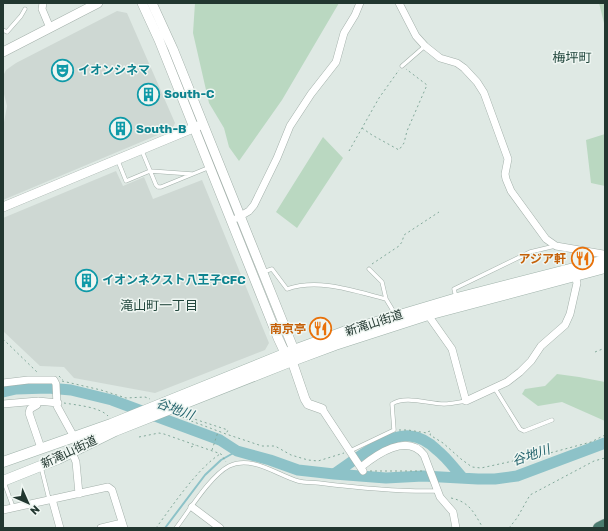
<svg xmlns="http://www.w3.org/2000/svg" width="608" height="531" viewBox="0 0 608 531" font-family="Rubik,'Noto Sans JP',sans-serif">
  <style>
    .built { fill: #ced8d3 }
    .green { fill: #bad8c1 }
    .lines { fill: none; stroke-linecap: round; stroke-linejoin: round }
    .stream { stroke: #8dc2c8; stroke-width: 2 }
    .river { stroke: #8dc2c8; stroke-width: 11 }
    .service-casing { stroke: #a3b0aa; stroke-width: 4.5 }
    .minor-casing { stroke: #a3b0aa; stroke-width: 8 }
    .tertiary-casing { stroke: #a3b0aa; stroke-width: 10 }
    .secondary-casing { stroke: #a0b3ab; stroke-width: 11 }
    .trunk-casing { stroke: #bdc3c1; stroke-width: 13 }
    .path { stroke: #83a99b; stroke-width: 1; stroke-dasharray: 2 3; stroke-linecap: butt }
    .service { stroke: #fff; stroke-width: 3.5 }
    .minor { stroke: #fff; stroke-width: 7 }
    .tertiary { stroke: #fff; stroke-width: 9 }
    .secondary { stroke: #fff; stroke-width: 10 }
    .trunk { stroke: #4c7d70; stroke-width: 12 }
    .labels { text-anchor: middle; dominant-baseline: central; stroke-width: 3; stroke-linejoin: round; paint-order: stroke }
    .culture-label { font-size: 12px; font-weight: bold; fill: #0d838f; stroke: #eff6f2; text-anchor: start }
    .food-label { font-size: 12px; font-weight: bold; fill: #c56008; stroke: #eff6f2; text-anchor: end }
    .street-label { font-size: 12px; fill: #223730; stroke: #eff6f2 }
    .neighbourhood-label { font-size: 13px; fill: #21463c; stroke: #eff6f2 }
    .water-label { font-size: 13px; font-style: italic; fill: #23636c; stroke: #eff6f2 }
  </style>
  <rect width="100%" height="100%" fill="#dfe9e4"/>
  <path class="built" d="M117,11L127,13L175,123L172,129L3,200V128L7,106L3,90V76L6,70L16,63Z
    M116,171L123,186L144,177L153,199L202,180L269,343L265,350L155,393L74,378L64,367L40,366L3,331V218Z"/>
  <path class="green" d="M195,3H339L282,100L239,161L229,147L224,128L209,103L193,33Z
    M599,3H605V27Z
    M605,134V186L591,183L586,140Z
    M323,137L343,158L297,228L276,212Z
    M557,374L579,377L605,382V421L562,402L538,406L522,394L525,389L545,386Z"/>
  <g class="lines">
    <path class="stream" d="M165,528L205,475L221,460L237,451"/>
    <path class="river" d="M3,392L16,389L48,388L71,390L112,400L220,440L237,451L270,460L298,470L334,474L386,478L423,476L478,479H495L517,476L605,443
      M334,474C352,462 388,433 410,436C420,437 430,443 437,450C447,458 454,468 462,477"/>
    <defs>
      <path id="service" d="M3,30L7,32L21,16L25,9
        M402,66L425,46
        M142,151L156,185L158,187H161L210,167
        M118,161L126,181L150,171L192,174
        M369,269L382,282L386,299
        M263,272L272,269L287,289C319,278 354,291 386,299L395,314
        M456,297L454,289L530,252L555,246
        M494,387L520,429L524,431L552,420
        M350,451L394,430L392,404C405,395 429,404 444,404C452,404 459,402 466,401
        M41,467L49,499
        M4,482L13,507
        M176,528C189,511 210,476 229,466C252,455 277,475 298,481C305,483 312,482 319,483C359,488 397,492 437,491"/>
      <path id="minor" d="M43,3L42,9L50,28
        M399,3L416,36L425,46L440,58L457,63L464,68L477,82L484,93L508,159L505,174L506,179L511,191L546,239L556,246L603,254L605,257
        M237,218L249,211L254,205L277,158L290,126L311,94L336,62L344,33L355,15L360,3
        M428,315L452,349L466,401L507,382L520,372L531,361L541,346L565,325L570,314L577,283L575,276
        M3,383L28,380H54L56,384L57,406L74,437
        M38,401L37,405L30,409L29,413L41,448
        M3,404L38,401L58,403
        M322,409L363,471
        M72,452L76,462L79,494
        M361,467C377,454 407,433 424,455L440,497L453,512L456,528
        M52,499L60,528
        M192,507L220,528
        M3,510L108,487L112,490L124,528
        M101,528L122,523"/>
      <path id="tertiary" d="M142,3L159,40L278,338L285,353L292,361L305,399L308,404L322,409
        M152,3L173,49L294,350L293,355
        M3,52L98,3
        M3,207L198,126"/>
      <path id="secondary" d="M3,462L111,424L294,350L346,331L457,298L605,260
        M3,481L58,459L115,431L292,361L335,345L428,315L605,268"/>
      <path id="trunk" d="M599,528L605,525"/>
    </defs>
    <use href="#service" class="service-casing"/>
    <use href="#minor" class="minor-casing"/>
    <use href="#tertiary" class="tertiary-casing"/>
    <use href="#secondary" class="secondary-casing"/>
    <use href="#trunk" class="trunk-casing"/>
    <path class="path" d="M362,128L372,135L399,150L404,143L407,131L427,85L406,69
      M349,151L379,98L399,70
      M372,264L399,246L402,242L404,235L439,212
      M3,339L38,373
      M595,352L605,348
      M59,376L63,380
      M62,381L101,390L126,398L145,397L150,399
      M64,403C76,405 100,407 108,416
      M182,413L185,416L228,430L226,434
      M178,414L186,419L226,434L262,446H275L291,455L308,460L318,461L344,453
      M399,430H408L427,433L429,431L431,432L430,435L443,443L461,459L472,467L481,468L550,453L591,442L605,435
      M139,437L159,433L164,434L221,454L226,462
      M191,447L196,445
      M212,450L218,432
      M370,471H423
      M451,498C470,502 474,513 483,528
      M156,528C173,505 197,469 220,454
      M509,528L517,518L530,495L594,461L605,458"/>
    <use href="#service" class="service"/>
    <use href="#minor" class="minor"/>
    <use href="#tertiary" class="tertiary"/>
    <use href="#secondary" class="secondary"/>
    <use href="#trunk" class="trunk"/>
  </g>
  <defs>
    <symbol id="theatre-ring" viewBox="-11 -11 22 22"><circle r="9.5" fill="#eff6f2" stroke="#0f9aa8" stroke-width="1.5"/><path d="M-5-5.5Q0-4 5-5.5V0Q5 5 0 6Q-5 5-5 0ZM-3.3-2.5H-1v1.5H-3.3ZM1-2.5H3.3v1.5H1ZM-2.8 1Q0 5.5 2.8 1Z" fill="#0f9aa8"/></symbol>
    <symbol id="building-ring" viewBox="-11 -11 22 22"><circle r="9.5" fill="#eff6f2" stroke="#0f9aa8" stroke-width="1.5"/><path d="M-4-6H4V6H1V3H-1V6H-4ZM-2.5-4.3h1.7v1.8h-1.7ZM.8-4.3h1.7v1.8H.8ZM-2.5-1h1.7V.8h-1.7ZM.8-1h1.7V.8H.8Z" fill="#0f9aa8"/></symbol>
    <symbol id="restaurant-ring" viewBox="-11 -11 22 22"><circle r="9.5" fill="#eff6f2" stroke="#e8710a" stroke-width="1.5"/><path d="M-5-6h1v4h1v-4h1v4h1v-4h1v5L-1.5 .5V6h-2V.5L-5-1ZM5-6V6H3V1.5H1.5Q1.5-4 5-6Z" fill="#e8710a"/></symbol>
  </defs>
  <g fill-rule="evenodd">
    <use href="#theatre-ring" x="50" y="58" width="25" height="25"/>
    <use href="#building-ring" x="136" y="82" width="25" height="25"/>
    <use href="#building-ring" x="108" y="116" width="25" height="25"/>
    <use href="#restaurant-ring" x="570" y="246" width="25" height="25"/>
    <use href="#building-ring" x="74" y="268" width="25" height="25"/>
    <use href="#restaurant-ring" x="308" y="316" width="25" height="25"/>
  </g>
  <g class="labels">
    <g class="culture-label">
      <text x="78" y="70">イオンシネマ</text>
      <text x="164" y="94">South-C</text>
      <text x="136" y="129">South-B</text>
      <text x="102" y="280">イオンネクスト八王子CFC</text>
    </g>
    <g class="food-label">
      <text x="566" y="259">アジア軒</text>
      <text x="306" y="329">南京亭</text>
    </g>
    <g class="street-label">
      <text transform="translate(374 323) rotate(-18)">新滝山街道</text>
      <text transform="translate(69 452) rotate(-25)">新滝山街道</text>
    </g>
    <g class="neighbourhood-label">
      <text x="572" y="57">梅坪町</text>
      <text x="159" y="305">滝山町一丁目</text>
    </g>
    <g class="water-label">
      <text transform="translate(175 409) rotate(20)">谷地川</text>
      <text transform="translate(531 455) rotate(-19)">谷地川</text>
    </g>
  </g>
  <rect width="608" height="531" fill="none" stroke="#223730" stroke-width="8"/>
  <g transform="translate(28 503) rotate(135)" stroke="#eff6f2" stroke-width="3" paint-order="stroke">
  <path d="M0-3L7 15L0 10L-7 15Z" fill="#223730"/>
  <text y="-6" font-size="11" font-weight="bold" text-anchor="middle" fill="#223730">N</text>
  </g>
</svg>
